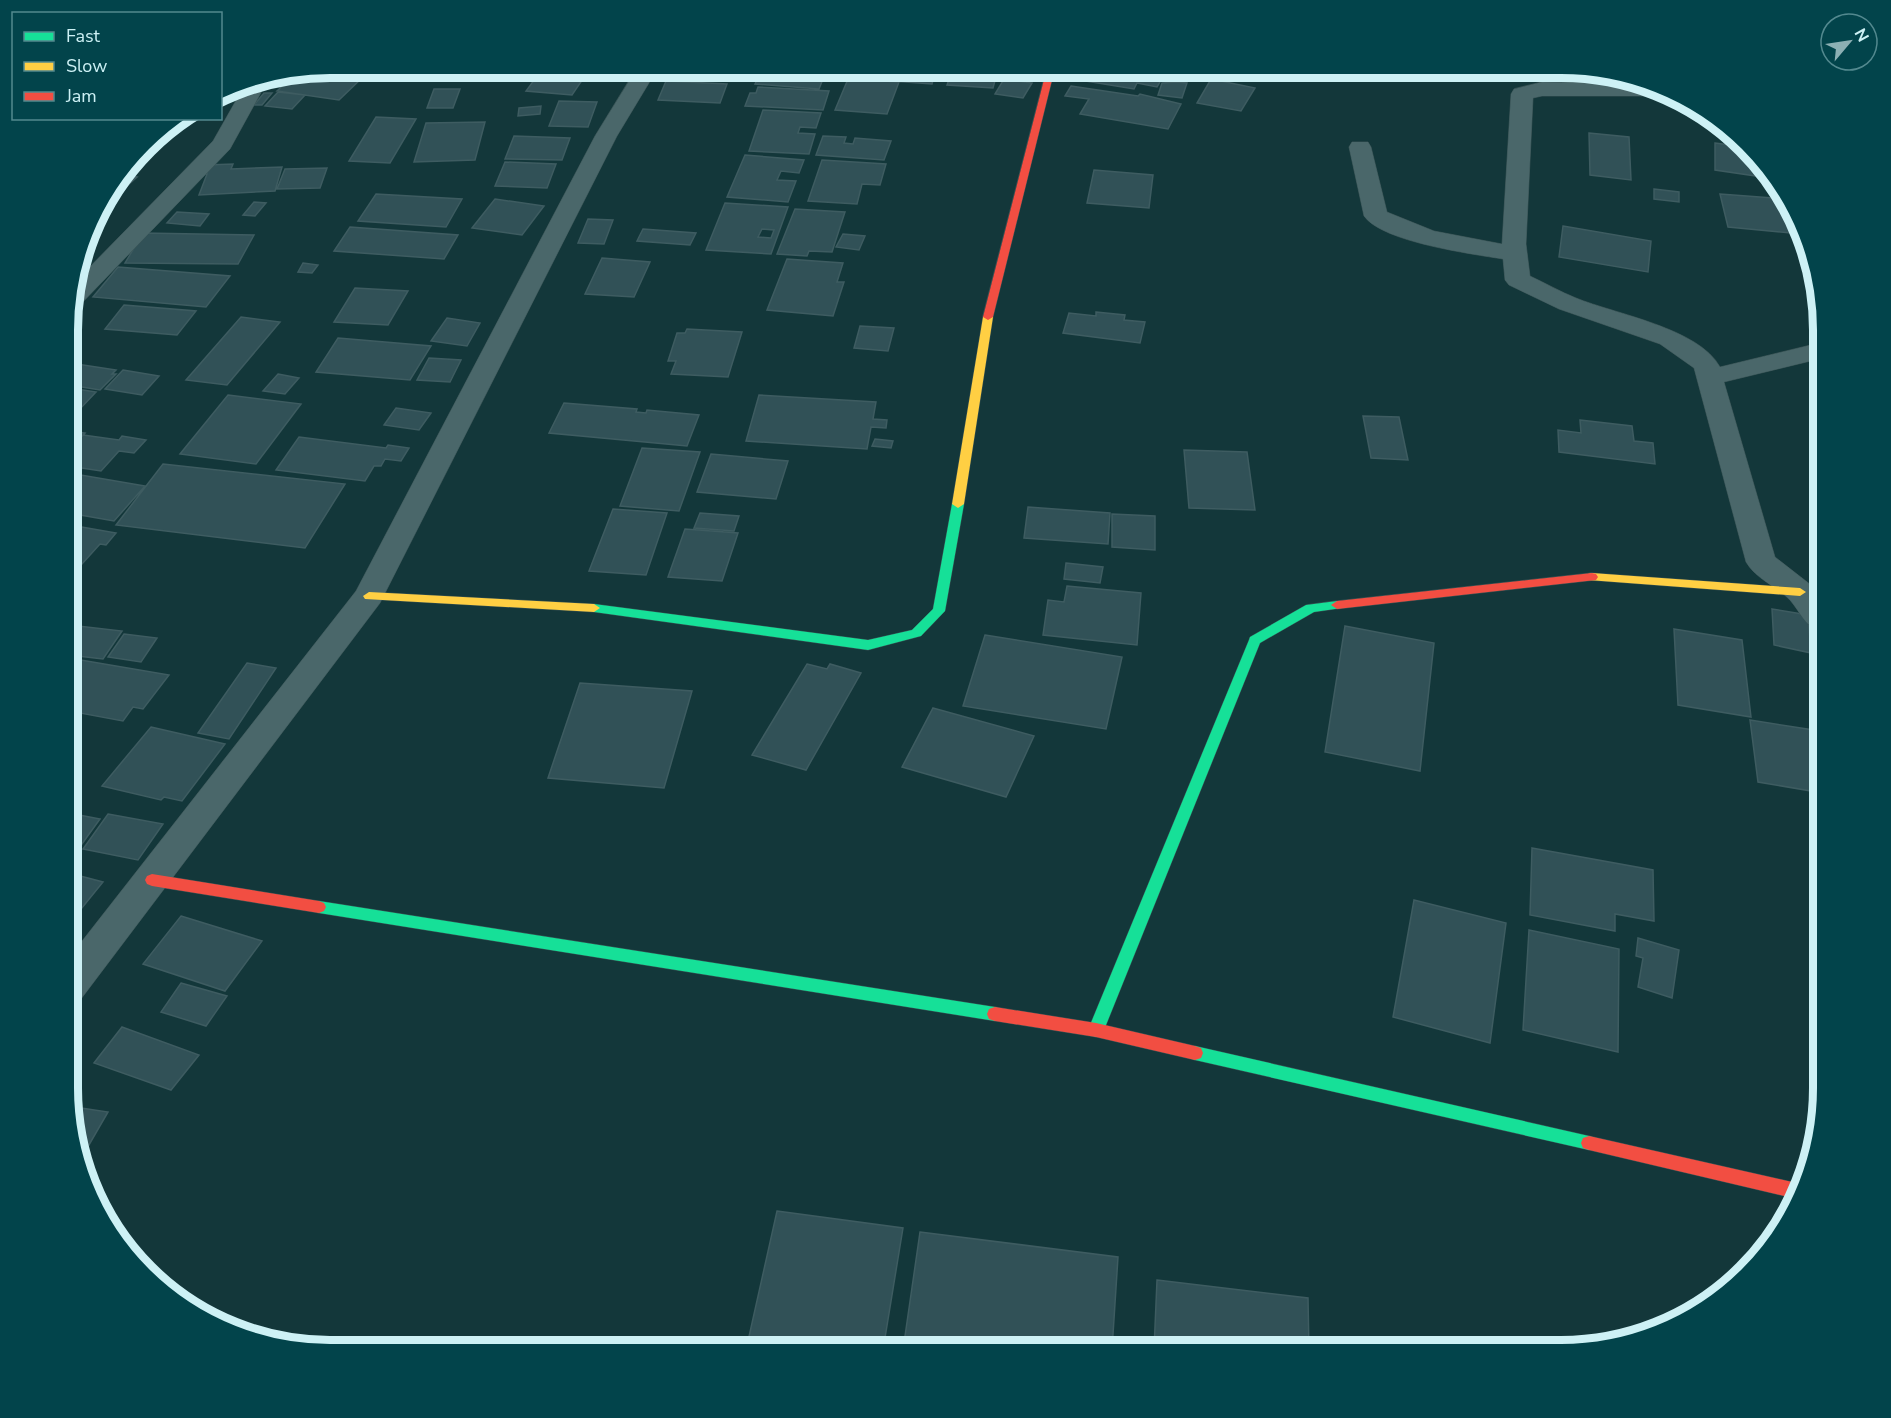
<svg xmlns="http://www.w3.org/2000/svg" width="1891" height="1418" viewBox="0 0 1891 1418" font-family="'Nunito Sans',sans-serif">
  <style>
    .building { fill: #315157; stroke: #3e5c61; stroke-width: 1.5; fill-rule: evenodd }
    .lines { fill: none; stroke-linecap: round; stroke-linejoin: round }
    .street-casing { stroke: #375153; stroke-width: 1 }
    .fast-casing { stroke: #375153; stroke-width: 1 }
    .slow-casing { stroke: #375153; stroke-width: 1 }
    .jam-casing { stroke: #375153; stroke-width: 1 }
    .street { fill: #4a676a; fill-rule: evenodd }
    .fast { fill: #16e098; fill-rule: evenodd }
    .slow { fill: #ffcf43; fill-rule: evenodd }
    .jam { fill: #f24e42; fill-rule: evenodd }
    .rim { fill: none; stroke: #cdf1f5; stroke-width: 8 }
  </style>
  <rect width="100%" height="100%" fill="#13373a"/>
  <path class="building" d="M327,68H429L420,77L412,79Z
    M566,68H593L588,74L563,72Z
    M762,68H808L827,69L819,89L755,84Z
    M847,68H851L862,69L859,76L844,75Z
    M1087,68H1141L1166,72L1157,87L1137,83L1134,89L1079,80Z
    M869,69L935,73L932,84L865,79Z
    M318,70L364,76L339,100L277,91L297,73Z
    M540,72L585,76L572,95L526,91Z
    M426,73L440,74L435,80L421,79Z
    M951,74L996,77L993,88L947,85Z
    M848,79L899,82L887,114L835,110Z
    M1004,79L1032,83L1023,98L995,94Z
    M1211,79L1255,88L1241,111L1197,103Z
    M666,81L727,84L720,103L658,100Z
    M1176,82L1187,83L1182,98L1158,95L1162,83Z
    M1071,86L1138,96L1140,94L1181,104L1168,129L1080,114L1089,99L1065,96Z
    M758,87L829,91L823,110L745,106L750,93H756Z
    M434,89H460L453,108H427Z
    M278,92L305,95L292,109L265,106Z
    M264,93H272L262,105H254Z
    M559,101L597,102L588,127L549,126Z
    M541,106L540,114L518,116L519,108Z
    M763,110L821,113L816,128L800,127L798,133L815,134L809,154L749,151Z
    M376,117L416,119L390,163L349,161Z
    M485,122L475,160L414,162L426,123Z
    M1589,133L1629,137L1631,180L1590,175Z
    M514,136L570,138L562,160L505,159Z
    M823,136L846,137L844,143L853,144L855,138L891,141L884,160L816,155Z
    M1715,143L1745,147L1769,178L1715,170Z
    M745,155L804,160L799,173L781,171L777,180L796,181L788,202L727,197Z
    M822,160L886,164L880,185L862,184L857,204L808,201Z
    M505,162L556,164L547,188L495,186Z
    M233,164L231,169L282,167L275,191L199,195L207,174H203L206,165Z
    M327,168L320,188L277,189L285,169Z
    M1094,170L1153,175L1149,208L1087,203Z
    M123,175L137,177L126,187L114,185Z
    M1654,189L1679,192V202L1654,199Z
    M376,194L462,199L446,227L358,221Z
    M1720,194L1785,199L1797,214L1801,234L1728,227Z
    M495,199L544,206L522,235L472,228Z
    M254,202L266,203L255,216L243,215Z
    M725,203L788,207L771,254L706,250ZM762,229L774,230L771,238L758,237Z
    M795,209L845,212L832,252L809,251L807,256L777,254Z
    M177,212L209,214L200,226L167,223Z
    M588,219L613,220L604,244L578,243Z
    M1563,226L1651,241L1648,272L1559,257Z
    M350,227L458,235L444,259L334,251Z
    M643,229L696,233L690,245L637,241Z
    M143,233L254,235L238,264L125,263Z
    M843,234L865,236L859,250L836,247Z
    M602,258L650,262L634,297L585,294Z
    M787,259L843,263L837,282H844L833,316L767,310Z
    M303,263L318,265L312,273L298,272Z
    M118,267L230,276L206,307L93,297Z
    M355,288L408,291L388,325L334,322Z
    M124,305L196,311L177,335L105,329Z
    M1096,312L1125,315L1124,320L1145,322L1140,343L1063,333L1069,313L1096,316Z
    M241,317L280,322L227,385L186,380Z
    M447,318L480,323L467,346L431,341Z
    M860,326L894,328L888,351L854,348Z
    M687,329L742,332L728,377L671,374L676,361H668L677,333H685Z
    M338,338L431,346L410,380L316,372Z
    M429,358L461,360L450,382L417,380Z
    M70,363L116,370L112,374H116L100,390L70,385Z
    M123,370L159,376L142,395L105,389Z
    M278,374L299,378L285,394L263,391Z
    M70,388L96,392L78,411L70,410Z
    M228,395L301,404L256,464L180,454Z
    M759,395L876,402L873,419L887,420L886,428L871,427L867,449L746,441Z
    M564,403L637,409L636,412L646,413L647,410L699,415L687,446L549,433Z
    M396,408L431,413L419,430L384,425Z
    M1363,416L1399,417L1408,460L1371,458Z
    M1580,420L1632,426L1634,441L1653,443L1655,464L1559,452L1558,430L1581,433Z
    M70,431L85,433L69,450Z
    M83,435L119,440L122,436L146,440L134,453L119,451L101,471L69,466V450Z
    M299,437L386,448L388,445L409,448L401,461L385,459L381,466H374L365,481L276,470Z
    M875,439L893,441L891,448L872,446Z
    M642,448L700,452L679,511L620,506Z
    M1184,450L1247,452L1255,510L1189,508Z
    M711,454L788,461L776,499L697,492Z
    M163,464L345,484L305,548L116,525Z
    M69,473L145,486L114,521L69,513Z
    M1028,507L1110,513L1108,544L1024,538Z
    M613,509L667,513L646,575L589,571Z
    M700,513L739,516L734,531L694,528Z
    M1112,514L1155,516V550L1112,547Z
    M76,526L116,533L106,545L100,544L73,574L69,573V534Z
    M685,529L738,533L722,581L668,577Z
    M1066,563L1103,567L1100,583L1064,579Z
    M1067,586L1141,593L1137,645L1043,635L1048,600L1064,602Z
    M1772,609L1808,615L1811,653L1774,645Z
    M78,626L122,631L103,659L69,655V639Z
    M1345,626L1434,643L1420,771L1325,752Z
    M1674,629L1742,640L1751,717L1678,705Z
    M124,634L157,638L141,662L108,657Z
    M985,635L1122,657L1106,729L963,706Z
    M69,658L169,675L143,709L133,707L123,721L69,711Z
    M247,663L276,668L229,739L198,733Z
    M807,664L827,669L830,664L861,673L806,770L752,755Z
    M580,683L692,691L664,788L548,778Z
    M933,708L1034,736L1006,797L902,767Z
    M1750,720L1820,731L1823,793L1758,782Z
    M151,727L225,744L182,801L164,797L161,800L102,786Z
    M69,813L100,819L69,862Z
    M108,814L163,824L138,860L83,849Z
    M1532,848L1653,870L1654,921L1615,914V931L1530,915Z
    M69,873L103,882L68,925Z
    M1414,900L1506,923L1490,1043L1393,1017Z
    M181,916L262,941L225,991L143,964Z
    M1529,930L1619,949L1618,1052L1523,1030Z
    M1638,938L1679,950L1672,998L1638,987L1643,958L1636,956Z
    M181,983L227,996L206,1026L161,1012Z
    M122,1027L199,1055L171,1090L94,1063Z
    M68,1106L108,1112L82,1157Z
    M777,1211L903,1228L883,1350H746Z
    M920,1232L1118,1257L1112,1350H903Z
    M1157,1280L1308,1298L1309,1350H1154Z"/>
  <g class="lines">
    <defs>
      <path id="street" d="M637,68H658L617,136L380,603L81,999L68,1004V959L356,591L595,136Z
        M269,78L230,149L79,306L70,309V296L75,282L213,141L247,81Z
        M1542,82L1647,84L1661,87L1674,96H1542L1533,98L1526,244L1530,276C1545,283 1561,292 1576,298C1615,314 1699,328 1720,367L1823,342V358L1724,382L1775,557L1811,585L1823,601V633C1806,628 1801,613 1790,600C1776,586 1756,579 1746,562L1694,368L1660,344L1559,309L1509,285L1505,280L1503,259C1472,254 1382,242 1364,216L1349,147L1352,142H1368L1371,147L1387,212L1434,231L1502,244L1511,94L1514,89Z"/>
      <path id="fast" d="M958,500L964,504L945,611L921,636L868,650L594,612L588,608L594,604L868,640L912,630L933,609L952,504Z
        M1337,601L1343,605L1342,608L1314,612L1260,643L1104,1030L1102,1035L1096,1037L1090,1035L1088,1030L1249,640L1250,637L1306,605Z
        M319,901L995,1007L1001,1009L1003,1014L1001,1019L995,1021L319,913L314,911L312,907L314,903Z
        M1195,1046L1589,1136L1595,1138L1597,1143L1595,1148L1589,1150L1195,1060L1189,1058L1187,1053L1189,1048Z"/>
      <path id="slow" d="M988,314L993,317L964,504L958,508L952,504L983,317Z
        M1592,573L1800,588L1806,592L1800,596L1588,580L1586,577L1588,574Z
        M369,592L594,604L600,608L594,612L365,599L363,596Z"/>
      <path id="jam" d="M1047,68H1055L993,317L988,320L983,317Z
        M1592,573L1596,574L1598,577L1596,580L1337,609L1331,605L1337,601Z
        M152,874L319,901L324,903L326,907L324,911L319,913L152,886L147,884L145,880L147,876Z
        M995,1007L1096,1023L1195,1046L1201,1048L1203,1053L1201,1058L1195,1060L1096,1037L995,1021L989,1019L987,1014L989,1009Z
        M1589,1136L1801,1184L1804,1185L1797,1199L1589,1150L1583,1148L1581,1143L1583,1138Z"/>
    </defs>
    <use href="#street" class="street-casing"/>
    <use href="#fast" class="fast-casing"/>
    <use href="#slow" class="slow-casing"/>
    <use href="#jam" class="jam-casing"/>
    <use href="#street" class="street"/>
    <use href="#fast" class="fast"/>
    <use href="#slow" class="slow"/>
    <use href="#jam" class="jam"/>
  </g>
  <path d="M0 0H1891V1418H0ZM330 78H1561A252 252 0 0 1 1813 330V1088A252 252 0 0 1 1561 1340H330A252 252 0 0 1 78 1088V330A252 252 0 0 1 330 78Z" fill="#02444b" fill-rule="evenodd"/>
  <path class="rim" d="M330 78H1561A252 252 0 0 1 1813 330V1088A252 252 0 0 1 1561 1340H330A252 252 0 0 1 78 1088V330A252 252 0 0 1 330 78Z"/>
  <rect x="12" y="12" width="210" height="108" fill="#02444b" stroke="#53898f" stroke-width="1.5"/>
  <rect x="24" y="32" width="30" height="9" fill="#16e098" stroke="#53898f" stroke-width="1.5"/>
  <text x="66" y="42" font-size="18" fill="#cdf1f5">Fast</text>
  <rect x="24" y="62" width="30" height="9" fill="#ffcf43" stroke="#53898f" stroke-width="1.5"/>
  <text x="66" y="72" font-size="18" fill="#cdf1f5">Slow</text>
  <rect x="24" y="92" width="30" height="9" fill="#f24e42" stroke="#53898f" stroke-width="1.5"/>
  <text x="66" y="102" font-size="18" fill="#cdf1f5">Jam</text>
  <g transform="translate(1849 42) rotate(61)"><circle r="28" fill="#02444b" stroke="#53898f" stroke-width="1.5"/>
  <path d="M0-4.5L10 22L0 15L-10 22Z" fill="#8cb0b4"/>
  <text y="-9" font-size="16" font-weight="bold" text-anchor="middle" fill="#cdf1f5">N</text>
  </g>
</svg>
